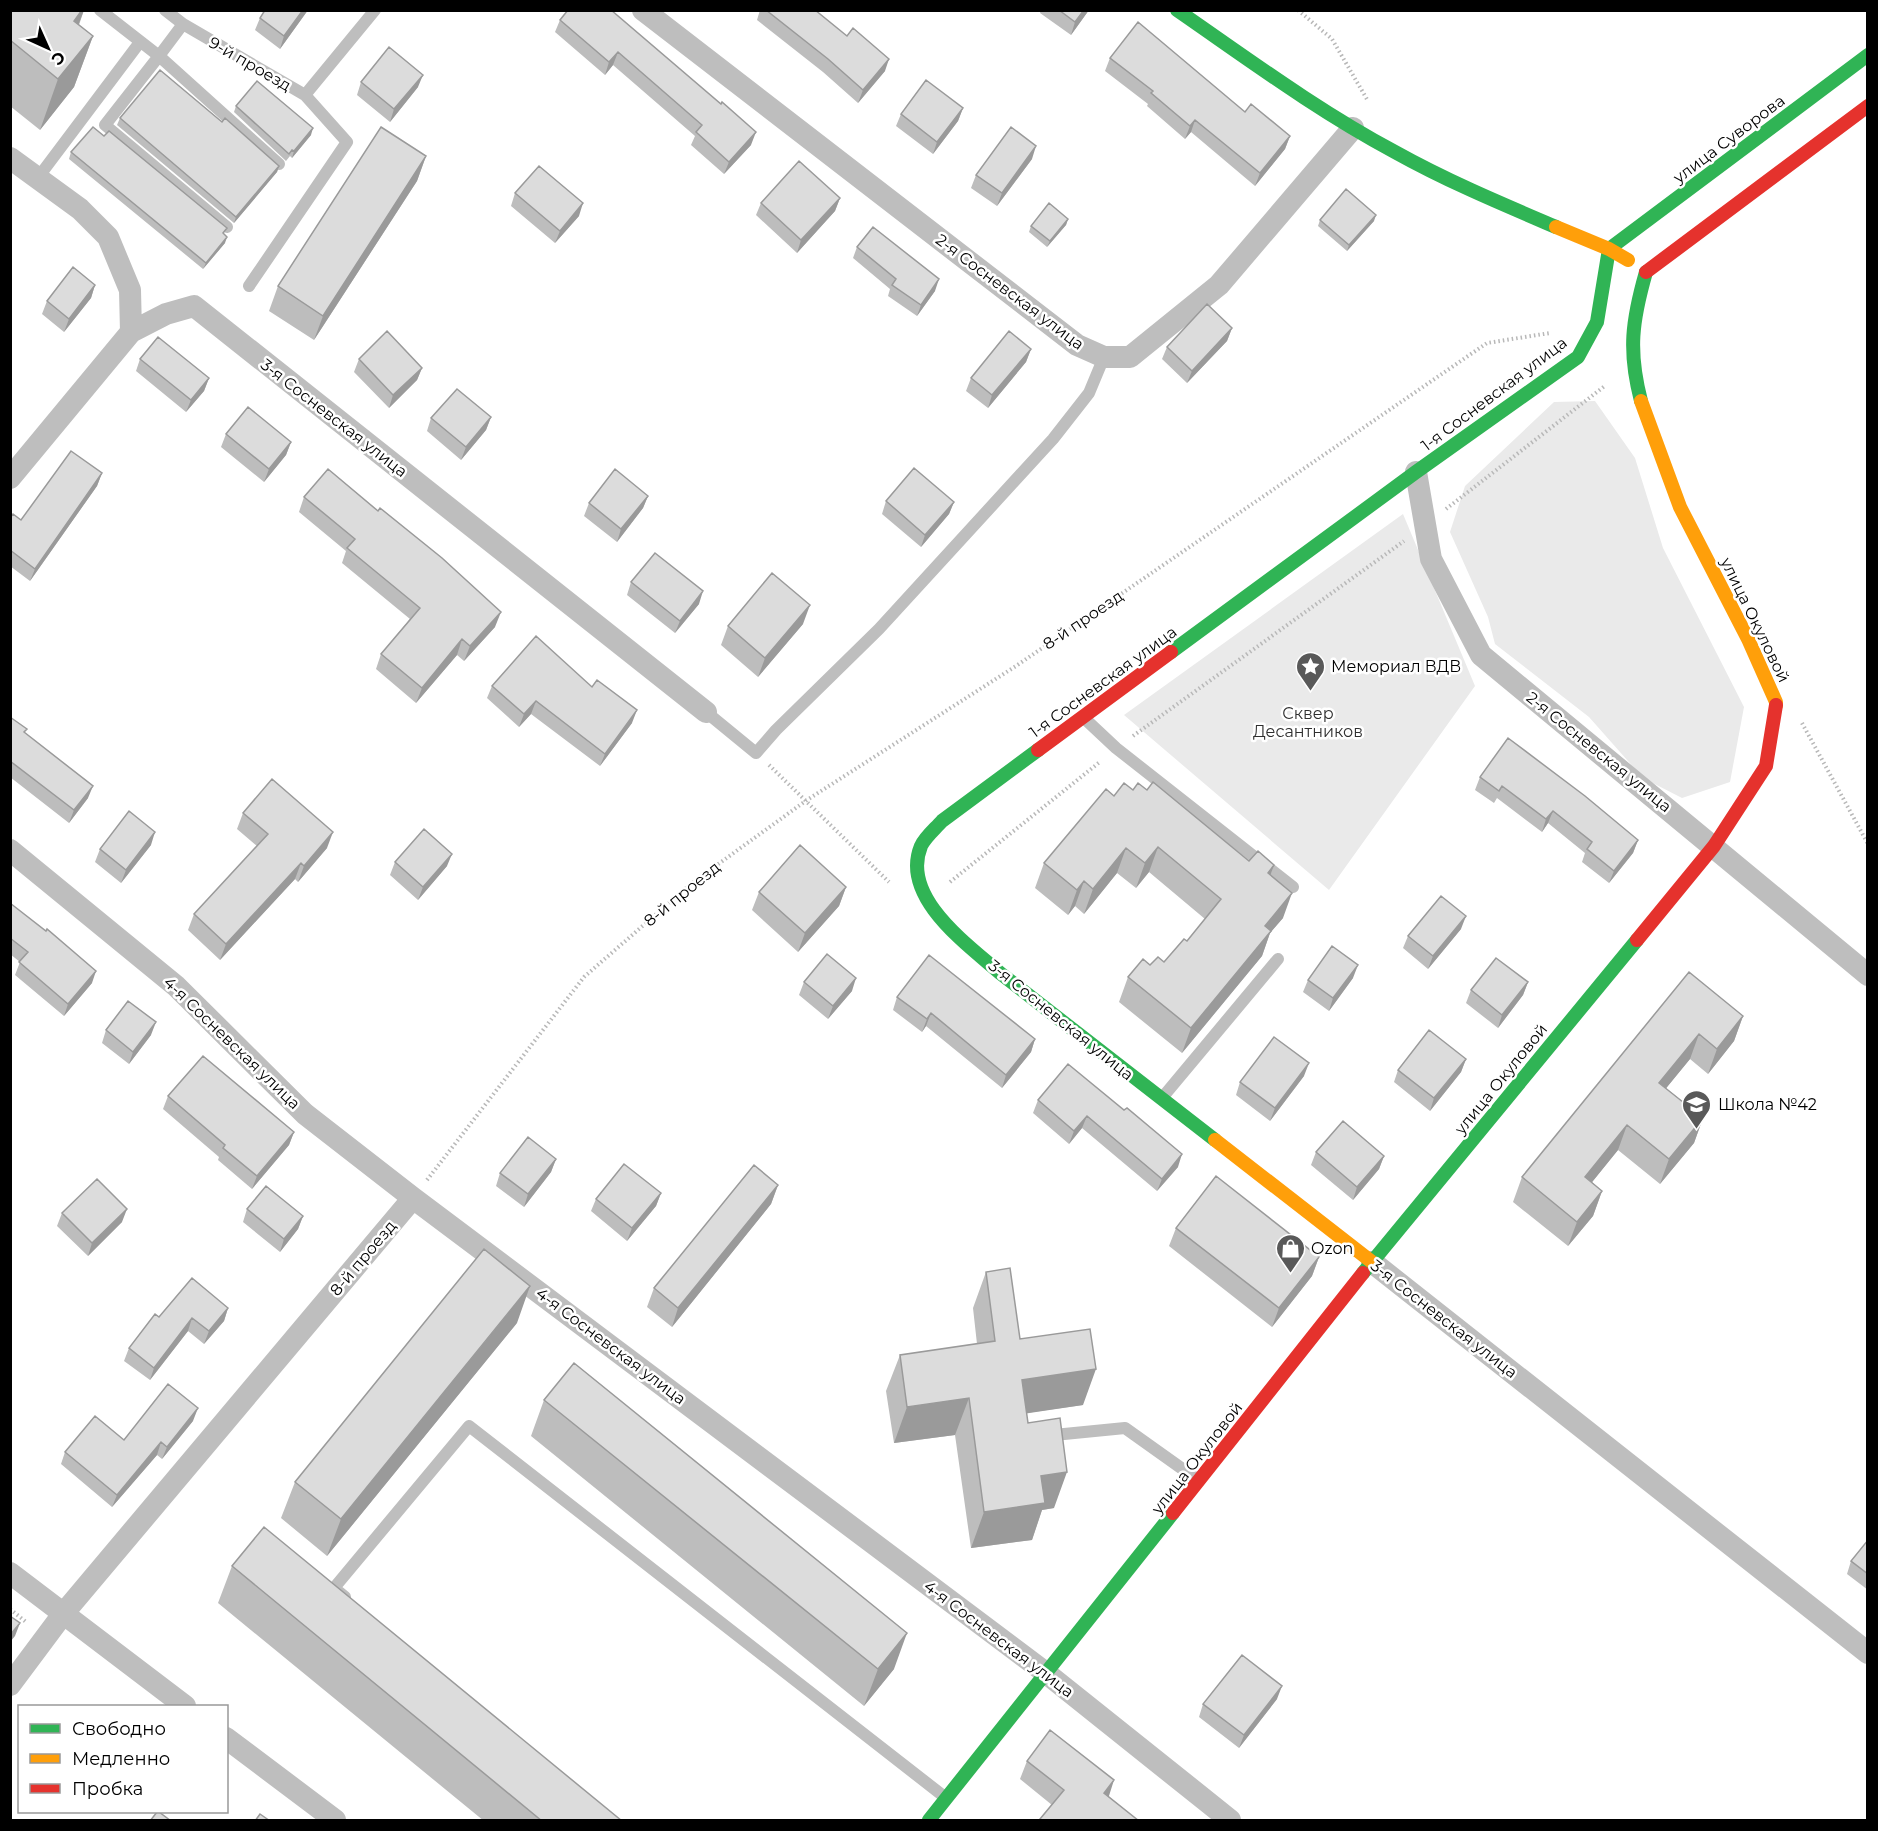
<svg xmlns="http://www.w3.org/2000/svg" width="1878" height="1831" viewBox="0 0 1878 1831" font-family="Montserrat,sans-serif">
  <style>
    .green { fill: #eaeaea }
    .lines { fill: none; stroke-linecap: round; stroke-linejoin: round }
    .path { stroke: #b8b8b8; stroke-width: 4; stroke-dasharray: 1.5 3; stroke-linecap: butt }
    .lane { stroke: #bebebe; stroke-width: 12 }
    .street { stroke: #bebebe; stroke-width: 22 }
    .fast { stroke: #30b455; stroke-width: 14 }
    .slow { stroke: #ff9f0a; stroke-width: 14 }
    .jam { stroke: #e5322d; stroke-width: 14 }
    .wall { fill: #bdbdbd }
    .shaded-wall { fill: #9a9a9a }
    .building { fill: #dcdcdc; stroke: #9a9a9a; stroke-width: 1.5 }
    .labels { text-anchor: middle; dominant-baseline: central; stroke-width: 5; stroke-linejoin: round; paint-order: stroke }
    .street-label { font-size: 16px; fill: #000; stroke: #fff }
    .poi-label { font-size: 16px; fill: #000; stroke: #fff; text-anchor: start }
    .park-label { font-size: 16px; fill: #2f2f2f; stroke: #fff }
  </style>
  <rect width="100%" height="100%" fill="#fff"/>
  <path class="green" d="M1595,401L1635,458L1663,548L1744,707L1730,782L1682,798L1643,778L1589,717L1495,644L1488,617L1450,532L1465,486L1554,402Z
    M1403,514L1475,686L1329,890L1124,715Z"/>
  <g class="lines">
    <path class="path" d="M1298,10L1332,39L1368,101
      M1446,509L1606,385
      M1802,723L1868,844
      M1133,736L1404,541
      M769,765L889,882
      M950,882L1101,761
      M427,1180L584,977L692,883L807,800L1016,666L1487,343L1550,333
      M10,1609L26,1622"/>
    <path class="lane" d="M100,10L159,56L105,125L227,227
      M165,10L183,24L305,95L347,142L249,286
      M183,24L159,56L279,164
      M305,95L375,10
      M37,179L140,42
      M706,712L756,753L776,730L879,629L1053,439L1089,393L1104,357
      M1084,718L1116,748L1293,887
      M1162,1098L1278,959
      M1054,1435L1125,1428L1198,1480
      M345,1597L334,1588L469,1426L946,1798"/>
    <path class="street" d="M643,10L1077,345L1104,357H1130L1219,285L1353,128
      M10,158L80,209L108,237L130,290L131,332L166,314L194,306L706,712
      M1416,472L1431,559L1481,655L1868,975
      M10,478L131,332
      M10,850L176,986L305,1114L413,1198L1046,1673L1230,1820
      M1372,1262L1868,1653
      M10,1573L185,1706
      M10,1685L63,1614L413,1198
      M226,1738L335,1820"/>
    <path class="fast" d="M1177,10C1248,59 1318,111 1395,152C1447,181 1502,204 1556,227
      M1609,249L1868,55
      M1641,401C1628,351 1632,321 1646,272
      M1171,652L1416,472L1578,357L1597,322L1609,249
      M1038,750L942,821C935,829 925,837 921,846C900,897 967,944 1000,973L1215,1140
      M1363,1273L1637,940
      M929,1820L1173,1513"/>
    <path class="slow" d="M1556,227L1609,249L1628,260
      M1641,401L1680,507L1748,639L1776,702V705
      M1215,1140L1372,1262"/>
    <path class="jam" d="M1646,272L1868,106
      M1038,750L1171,652
      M1637,940L1714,846L1766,766L1776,705
      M1173,1513L1363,1273"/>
  </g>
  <path class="wall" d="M10,10H84L79,25L93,36L74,87L40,130L10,106Z
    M265,10H308L280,49L255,30L260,18Z
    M568,10L751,145L724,174L691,145L695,136L613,65L605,75L555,32L560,20Z
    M760,10H815L885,71L858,103L823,72L757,20Z
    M1041,10H1089L1071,35L1040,13Z
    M1110,58L1245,112L1290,136L1285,149L1255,186L1191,132L1185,139L1147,106L1148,104L1105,71Z
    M361,82L418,87L390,122L357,95Z
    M236,106L311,135L292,158L290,156L286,161L234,112Z
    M963,108L958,121L933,154L896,126L901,114Z
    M120,118L222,122L279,166L277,172L234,223L117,125Z
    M71,152L224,235L225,243L203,269L69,159Z
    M426,156L417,181L314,340L269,311L278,286Z
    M1032,159L997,206L971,188L976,175Z
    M515,193L579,216L555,243L511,206Z
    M840,198L835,211L797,253L756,215L761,203Z
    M1068,219L1066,225L1047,247L1029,232L1031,226Z
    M1320,220L1374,221L1347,251L1318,226Z
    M857,247L935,291L917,316L888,296L890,289L853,258Z
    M95,285L91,298L64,332L42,314L47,301Z
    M1232,328L1227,341L1187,383L1162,359L1167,347Z
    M1031,349L1026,362L988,408L966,391L971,378Z
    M140,359L209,378L204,391L186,412L136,371Z
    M359,359L422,368L417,380L389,408L354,372Z
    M491,417L486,430L461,460L427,431L431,418Z
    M226,434L291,442L286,455L264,482L221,447Z
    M102,473L97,486L30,581L10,566V518L21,520Z
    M648,496L643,508L617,542L584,516L589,503Z
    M304,497L495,627L464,661L457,655L416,703L376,669L381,654L410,619L342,563L346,551L299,512Z
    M886,501L954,502L949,514L921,547L882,514Z
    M631,582L699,604L675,633L627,595Z
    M803,624L758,677L721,645L728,626Z
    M492,686L632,723L600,766L531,714L519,727L487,698Z
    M10,717L88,798L69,823L10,777Z
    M1480,777L1638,840L1633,853L1609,883L1582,862L1585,853L1548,823L1542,832L1497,798L1494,803L1475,790Z
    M1133,790H1147L1249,861L1274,865L1271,875L1283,918L1270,933L1262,956L1182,1053L1119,1002L1128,977L1164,962L1187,941L1205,919L1149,872L1136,888L1117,873L1084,914L1075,906L1068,915L1035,888L1044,863L1114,796Z
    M243,813L327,848L298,882L295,879L220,960L188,930L194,914L257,846L237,829Z
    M151,845L121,883L95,862L100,849Z
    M395,862L447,866L418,900L390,875Z
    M846,887L839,906L798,952L752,910L759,892Z
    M10,903L92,983L64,1016L15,975L20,962L10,954Z
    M1461,929L1428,969L1403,948L1408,936Z
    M1689,972L1743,1016L1734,1041L1708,1074L1690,1059L1666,1088L1703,1118L1694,1143L1660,1184L1618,1150L1592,1182L1602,1191L1593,1216L1568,1246L1513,1202L1522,1177Z
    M1353,978L1329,1011L1303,992L1308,980Z
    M804,982L852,991L828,1019L799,995Z
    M1528,982L1523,995L1498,1028L1466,1003L1471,990Z
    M897,997L1035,1039L1031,1052L1002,1088L926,1026L922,1032L893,1010Z
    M106,1030L151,1035L129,1064L102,1043Z
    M1466,1059L1461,1072L1430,1111L1394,1082L1398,1070Z
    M1068,1064L1178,1167L1157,1191L1082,1128L1069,1144L1033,1113L1038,1100Z
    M1304,1076L1270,1121L1236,1095L1240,1082Z
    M168,1096L294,1132L289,1145L252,1189L218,1160L219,1157L163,1109Z
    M1316,1152L1384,1156L1379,1169L1353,1200L1311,1165Z
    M556,1159L551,1172L524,1207L496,1186L500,1173Z
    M778,1185L771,1204L672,1327L647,1307L654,1288Z
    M661,1193L656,1206L627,1241L591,1211L596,1199Z
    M247,1209L303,1216L298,1229L280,1252L243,1222Z
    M62,1213L122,1222L88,1256L57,1226Z
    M1176,1228L1319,1257L1312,1276L1272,1327L1169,1246Z
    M986,1272L1020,1339L1083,1405L1026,1413L1028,1423L1054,1508L1042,1510L1032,1540L971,1548L955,1435L894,1443L886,1391L900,1355L977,1344L973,1308Z
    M228,1308L224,1321L204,1344L188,1331L150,1380L124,1361L129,1348L159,1317Z
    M517,1323L327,1556L281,1518L295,1482Z
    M544,1400L894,1669L864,1706L531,1436Z
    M193,1421L162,1459L157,1455L112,1507L61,1464L65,1452L124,1440Z
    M1868,1540V1590L1847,1574L1851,1561Z
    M232,1566L622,1821H484L218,1603Z
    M1277,1699L1239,1748L1199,1717L1203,1704Z
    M1027,1761L1108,1796L1139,1821H1040L1052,1805L1020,1779Z"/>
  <path class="shaded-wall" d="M82,10H84L66,58L74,21Z
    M303,10H308L280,49L284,36Z
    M1084,10H1089L1071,35L1075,22Z
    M93,36L74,87L40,130L58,79Z
    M618,52L613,65L605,75L609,62Z
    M889,59L885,71L858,103L863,90Z
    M423,75L418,87L390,122L394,109Z
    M963,108L958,121L933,154L937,142Z
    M1195,120L1191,132L1185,139L1190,126Z
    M313,128L311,135L292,158L294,151Z
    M756,132L751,145L724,174L729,162Z
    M1290,136L1285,149L1255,186L1260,173Z
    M1036,146L1032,159L997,206L1002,193Z
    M426,156L417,181L314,340L323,316Z
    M279,166L277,172L234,223L236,217Z
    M840,198L835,211L797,253L801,240Z
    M583,203L579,216L555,243L560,231Z
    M1376,215L1374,221L1347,251L1349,245Z
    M1068,219L1066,225L1047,247L1050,241Z
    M227,237L225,243L203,269L206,263Z
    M939,279L935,291L917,316L921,305Z
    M95,285L91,298L64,332L69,319Z
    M1232,328L1227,341L1187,383L1192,371Z
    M1031,349L1026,362L988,408L992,395Z
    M422,368L417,380L389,408L393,395Z
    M209,378L204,391L186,412L191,400Z
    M491,417L486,430L461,460L466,447Z
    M291,442L286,455L264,482L269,469Z
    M102,473L97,486L30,581L35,569Z
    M648,496L643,508L617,542L621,529Z
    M954,502L949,514L921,547L925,535Z
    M703,591L699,604L675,633L680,621Z
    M810,605L803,624L758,677L765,658Z
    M501,612L495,627L464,661L470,646Z
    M462,639L457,655L416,703L422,688Z
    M536,701L531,714L519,727L524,714Z
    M637,710L632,723L600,766L605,754Z
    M93,786L88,798L69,823L74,810Z
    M1553,811L1548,823L1542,832L1546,819Z
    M155,832L151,845L121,883L126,870Z
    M333,832L327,848L298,882L304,866Z
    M1638,840L1633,853L1609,883L1614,871Z
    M1158,847L1149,872L1136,888L1145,863Z
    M1126,848L1117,873L1084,914L1093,889Z
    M452,854L447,866L418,900L423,887Z
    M301,863L295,879L220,960L226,944Z
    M1274,865L1265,890L1268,873Z
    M1084,881L1075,906L1068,915L1077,890Z
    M846,887L839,906L798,952L805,933Z
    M1292,893L1283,918L1270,933L1262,956L1182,1053L1191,1028L1265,926Z
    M1466,916L1461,929L1428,969L1433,956Z
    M1358,965L1353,978L1329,1011L1333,998Z
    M96,971L92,983L64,1016L68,1004Z
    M856,978L852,991L828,1019L833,1006Z
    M1528,982L1523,995L1498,1028L1502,1015Z
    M931,1013L926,1026L922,1032L927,1019Z
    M1743,1016L1734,1041L1708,1074L1717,1049Z
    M156,1022L151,1035L129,1064L133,1052Z
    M1699,1034L1690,1059L1650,1108L1659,1083Z
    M1035,1039L1031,1052L1002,1088L1006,1075Z
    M1466,1059L1461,1072L1430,1111L1434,1098Z
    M1309,1063L1304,1076L1270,1121L1275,1108Z
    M1087,1116L1082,1128L1069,1144L1074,1131Z
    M1703,1118L1694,1143L1660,1184L1669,1159Z
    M1627,1125L1618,1150L1576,1202L1585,1177Z
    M294,1132L289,1145L252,1189L257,1176Z
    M1182,1154L1178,1167L1157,1191L1162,1179Z
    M1384,1156L1379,1169L1353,1200L1357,1187Z
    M556,1159L551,1172L524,1207L528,1194Z
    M778,1185L771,1204L672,1327L678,1308Z
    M1602,1191L1593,1216L1568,1246L1577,1222Z
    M661,1193L656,1206L627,1241L632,1228Z
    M127,1209L122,1222L88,1256L92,1243Z
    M303,1216L298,1229L280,1252L284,1239Z
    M1319,1257L1312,1276L1272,1327L1279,1308Z
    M530,1286L517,1323L327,1556L341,1519Z
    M228,1308L224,1321L204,1344L209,1331Z
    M192,1318L188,1331L150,1380L154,1368Z
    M1096,1369L1083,1405L1009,1416L1022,1380Z
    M969,1398L955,1435L894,1443L907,1407Z
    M198,1408L193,1421L162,1459L167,1447Z
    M161,1442L157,1455L112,1507L117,1495Z
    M1067,1472L1054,1508L1042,1510L1032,1540L971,1548L984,1512L1041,1476Z
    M20,1623L15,1636L10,1642V1635Z
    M907,1633L894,1669L864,1706L878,1669Z
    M1282,1686L1277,1699L1239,1748L1244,1735Z
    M1114,1780L1108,1799L1104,1793Z"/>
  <path class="building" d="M10,10H82L74,21L93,36L58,79L10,40Z
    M265,10H303L284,36L260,18Z
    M568,10H611L721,104L722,102L756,132L729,162L696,132L702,125L618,52L609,62L560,20Z
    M766,10H815L847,36L853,28L889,59L863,90L828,59Z
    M1059,10H1084L1075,22Z
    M1138,22L1245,112L1251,104L1290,136L1260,173L1195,120L1190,126L1151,93L1153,91L1110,58Z
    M389,47L423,75L394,109L361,82Z
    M160,70L222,122L225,118L279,166L236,217L120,118Z
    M926,80L963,108L937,142L901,114Z
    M257,81L313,128L294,151L292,150L289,154L236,106Z
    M93,127L104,136L109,131L227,228L223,233L227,237L206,263L71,152Z
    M381,127L426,156L323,316L278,286Z
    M1011,127L1036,146L1002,193L976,175Z
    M799,161L840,198L801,240L761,203Z
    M539,166L583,203L560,231L515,193Z
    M1346,189L1376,215L1349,245L1320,220Z
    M1049,203L1068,219L1050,241L1031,226Z
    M873,227L939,279L921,305L892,285L896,279L857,247Z
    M73,267L95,285L69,319L47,301Z
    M1207,304L1232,328L1192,371L1167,347Z
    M387,331L422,368L393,395L359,359Z
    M1009,331L1031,349L992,395L971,378Z
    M158,337L209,378L191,400L140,359Z
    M457,389L491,417L466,447L431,418Z
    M248,407L291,442L269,469L226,434Z
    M71,451L102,473L35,569L10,550V518L13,514L21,520Z
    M914,468L954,502L925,535L886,501Z
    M328,469L378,511L380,508L442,558L501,612L470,646L462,639L422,688L381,654L420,608L347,548L355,539L304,497Z
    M615,469L648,496L621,529L589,503Z
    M655,553L703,591L680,621L631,582Z
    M772,573L810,605L765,658L728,626Z
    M536,636L592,687L597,680L637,710L605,754L536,701L524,714L492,686Z
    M10,717L27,729L24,732L93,786L74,810L10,761Z
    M1508,738L1585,796L1638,840L1614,871L1587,849L1592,842L1553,811L1546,819L1502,786L1499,791L1480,777Z
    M272,779L333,832L304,866L301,863L226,944L194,914L268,834L243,813Z
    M1153,782L1249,861L1258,851L1274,865L1268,873L1292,893L1265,926L1271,931L1191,1028L1128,977L1143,959L1150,965L1158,957L1164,962L1184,939L1187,941L1221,899L1158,847L1145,863L1126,848L1093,889L1084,881L1077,890L1044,863L1106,789L1114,796L1124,783L1133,790L1138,783L1147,790Z
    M129,811L155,832L126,870L100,849Z
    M424,829L452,854L423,887L395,862Z
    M800,845L846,887L805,933L759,892Z
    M1441,896L1466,916L1433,956L1408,936Z
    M10,903L46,931L47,929L96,971L68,1004L19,962L28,952L10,938Z
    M1332,946L1358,965L1333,998L1308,980Z
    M827,954L856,978L833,1006L804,982Z
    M929,955L1035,1039L1006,1075L931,1013L927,1019L897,997Z
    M1496,958L1528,982L1502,1015L1471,990Z
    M1689,972L1743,1016L1717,1049L1699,1034L1659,1083L1703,1118L1669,1159L1627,1125L1585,1177L1602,1191L1577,1222L1522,1177Z
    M128,1001L156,1022L133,1052L106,1030Z
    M1429,1030L1466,1059L1434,1098L1398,1070Z
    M1274,1037L1309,1063L1275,1108L1240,1082Z
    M203,1056L294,1132L257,1176L223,1148L225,1145L168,1096Z
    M1068,1064L1124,1110L1127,1108L1182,1154L1162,1179L1087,1116L1074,1131L1038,1100Z
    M1343,1121L1384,1156L1357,1187L1316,1152Z
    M528,1137L556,1159L528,1194L500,1173Z
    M624,1164L661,1193L632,1228L596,1199Z
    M754,1165L778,1185L678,1308L654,1288Z
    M1216,1176L1319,1257L1279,1308L1176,1228Z
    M97,1179L127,1209L92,1243L62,1213Z
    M266,1186L303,1216L284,1239L247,1209Z
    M484,1249L530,1286L341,1519L295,1482Z
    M1010,1268L1020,1339L1090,1329L1096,1369L1022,1380L1028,1423L1060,1418L1067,1472L1041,1476L1045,1503L984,1512L969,1398L907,1407L900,1355L995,1341L986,1272Z
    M192,1278L228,1308L209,1331L192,1318L154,1368L129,1348L155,1314L159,1317Z
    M574,1363L907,1633L878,1669L544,1400Z
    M168,1384L198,1408L167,1447L161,1442L117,1495L65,1452L95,1416L124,1440Z
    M264,1527L622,1821H542L232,1566Z
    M1868,1540V1574L1851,1561Z
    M10,1616L20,1623L10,1635Z
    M1242,1655L1282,1686L1244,1735L1203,1704Z
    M1050,1730L1114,1780L1104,1793L1139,1821H1042L1040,1819L1064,1790L1027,1761Z
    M157,1812H159L171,1821H150Z
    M260,1814L270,1821H255Z"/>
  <defs>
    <symbol id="sight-pin" viewBox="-11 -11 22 30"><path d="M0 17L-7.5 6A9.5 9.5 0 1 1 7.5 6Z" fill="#595959" stroke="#fff"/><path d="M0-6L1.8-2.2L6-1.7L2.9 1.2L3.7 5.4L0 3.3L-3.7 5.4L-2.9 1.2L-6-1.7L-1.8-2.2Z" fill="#fff"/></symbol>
    <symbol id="school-pin" viewBox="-11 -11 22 30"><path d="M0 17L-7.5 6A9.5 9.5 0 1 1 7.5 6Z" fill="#595959" stroke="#fff"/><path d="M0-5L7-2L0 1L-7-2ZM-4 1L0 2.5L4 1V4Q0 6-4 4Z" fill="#fff"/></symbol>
    <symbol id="shop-pin" viewBox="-11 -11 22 30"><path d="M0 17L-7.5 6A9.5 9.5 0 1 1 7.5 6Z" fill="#595959" stroke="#fff"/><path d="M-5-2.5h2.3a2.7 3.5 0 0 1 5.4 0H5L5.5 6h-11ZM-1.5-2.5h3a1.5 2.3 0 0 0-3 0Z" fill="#fff"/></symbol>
  </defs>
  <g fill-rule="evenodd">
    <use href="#sight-pin" x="1294" y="650" width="33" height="45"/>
    <use href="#school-pin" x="1680" y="1088" width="33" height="45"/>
    <use href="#shop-pin" x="1274" y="1232" width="33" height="45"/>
  </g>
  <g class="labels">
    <g class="street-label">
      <text transform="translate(250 64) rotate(30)">9-й проезд</text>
      <text transform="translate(1729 139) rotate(-37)">улица Суворова</text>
      <text transform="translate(1010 292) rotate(37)">2-я Сосневская улица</text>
      <text transform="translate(1494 394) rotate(-37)">1-я Сосневская улица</text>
      <text transform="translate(334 418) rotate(38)">3-я Сосневская улица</text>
      <text transform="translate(1083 620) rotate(-34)">8-й проезд</text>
      <text transform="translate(1755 620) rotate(64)">улица Окуловой</text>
      <text transform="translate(1103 682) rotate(-36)">1-я Сосневская улица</text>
      <text transform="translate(1599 752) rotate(39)">2-я Сосневская улица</text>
      <text transform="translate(682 894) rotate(-39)">8-й проезд</text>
      <text transform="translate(1061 1020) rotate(39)">3-я Сосневская улица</text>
      <text transform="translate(232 1043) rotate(44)">4-я Сосневская улица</text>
      <text transform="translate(1501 1079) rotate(-51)">улица Окуловой</text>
      <text transform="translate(363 1258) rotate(-50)">8-й проезд</text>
      <text transform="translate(1444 1319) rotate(38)">3-я Сосневская улица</text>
      <text transform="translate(611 1346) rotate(37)">4-я Сосневская улица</text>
      <text transform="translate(1197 1458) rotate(-52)">улица Окуловой</text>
      <text transform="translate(999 1639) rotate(37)">4-я Сосневская улица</text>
    </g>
    <g class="poi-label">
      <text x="1331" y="666">Мемориал ВДВ</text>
      <text x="1718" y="1104">Школа №42</text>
      <text x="1311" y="1248">Ozon</text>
    </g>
    <g class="park-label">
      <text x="1308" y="713">Сквер<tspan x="1308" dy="18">Десантников</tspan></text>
    </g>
  </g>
  <rect width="1878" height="1831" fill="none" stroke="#000000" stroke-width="24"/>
  <rect x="18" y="1705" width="210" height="108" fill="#ffffff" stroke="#999999" stroke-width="1.5"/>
  <rect x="30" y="1724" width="30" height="9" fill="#30b455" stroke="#999999" stroke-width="1.5"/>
  <text x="72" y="1735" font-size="18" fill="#000000">Свободно</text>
  <rect x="30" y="1754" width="30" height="9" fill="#ff9f0a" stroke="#999999" stroke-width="1.5"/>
  <text x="72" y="1765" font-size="18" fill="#000000">Медленно</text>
  <rect x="30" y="1784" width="30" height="9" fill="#e5322d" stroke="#999999" stroke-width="1.5"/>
  <text x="72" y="1795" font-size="18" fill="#000000">Пробка</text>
  <g transform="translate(48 48) rotate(135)" stroke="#ffffff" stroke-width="4.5" paint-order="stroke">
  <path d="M0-4.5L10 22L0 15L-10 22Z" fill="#000000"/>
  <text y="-9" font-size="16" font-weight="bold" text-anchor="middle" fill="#000000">С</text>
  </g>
</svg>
